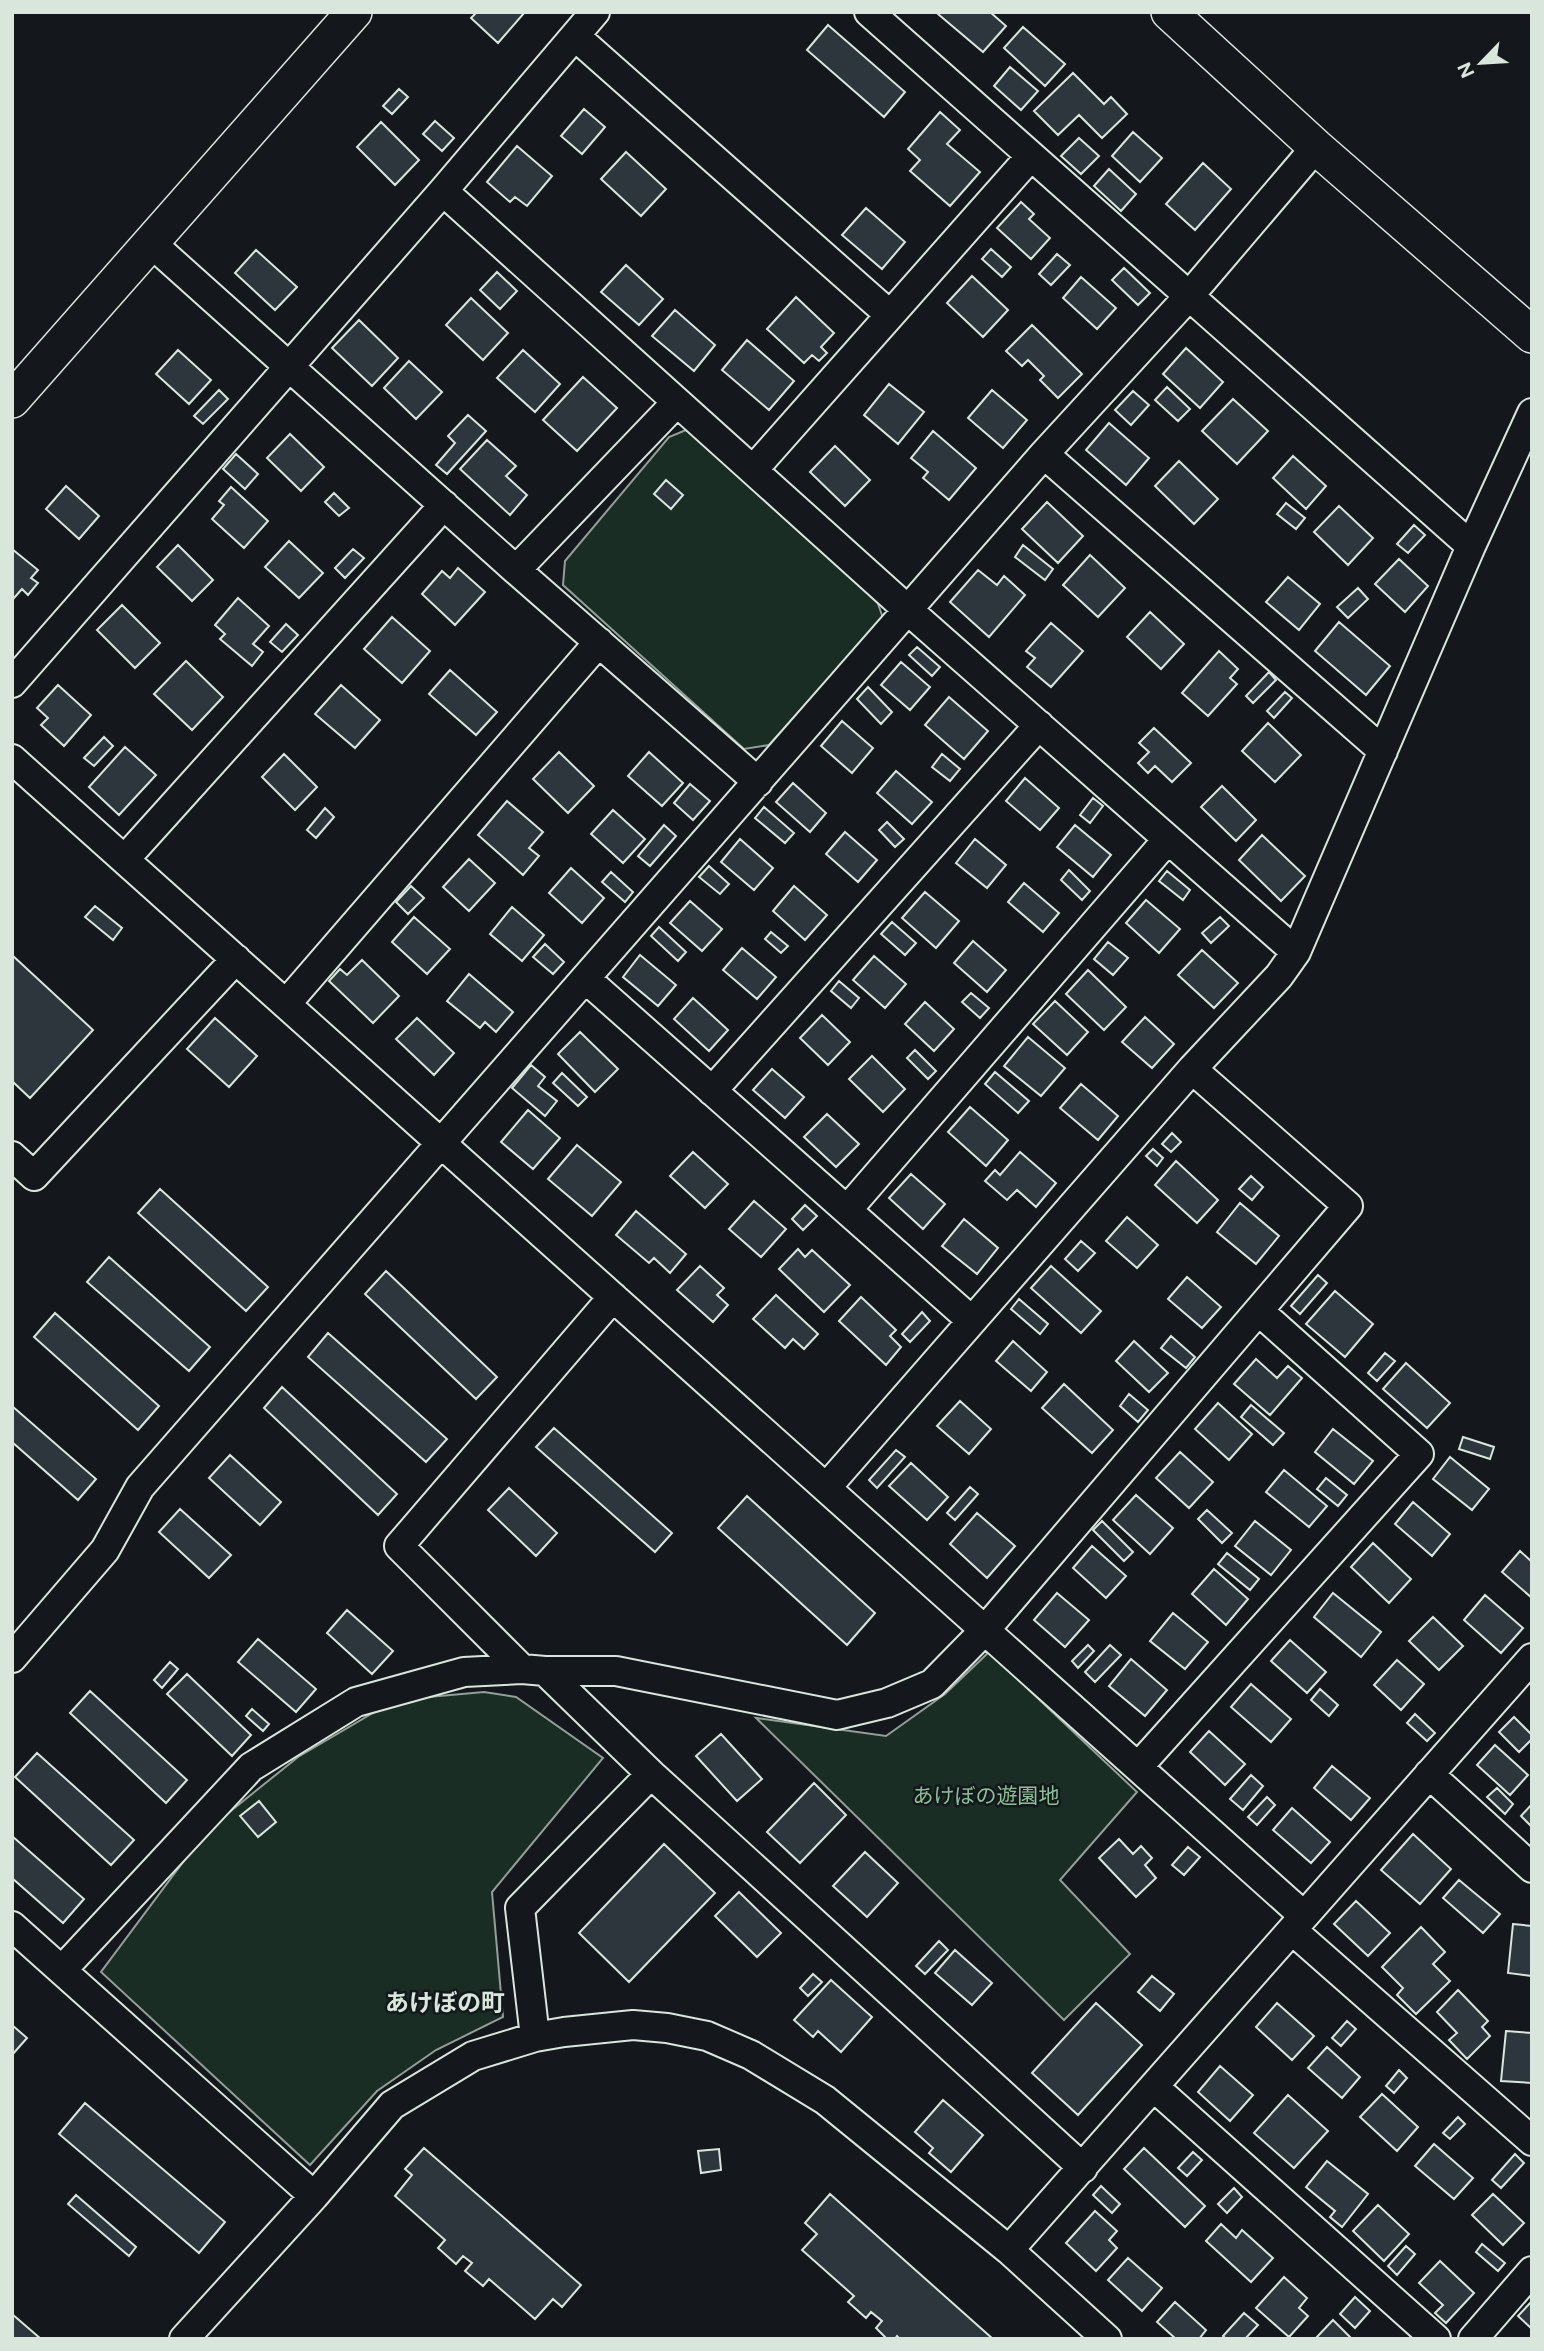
<svg xmlns="http://www.w3.org/2000/svg" width="1544" height="2351" viewBox="0 0 1544 2351" font-family="Figtree,'Noto Sans JP',sans-serif">
  <style>
    .green { fill: #1a2d24; stroke: #939e99; stroke-width: 2 }
    .building { fill: #2c363c; stroke: #d8e6dc; stroke-width: 2 }
    .lines { fill: none; stroke-linecap: round; stroke-linejoin: round }
    .minor-casing { stroke: #d8e6dc; stroke-width: 32 }
    .tertiary-casing { stroke: #d8e6dc; stroke-width: 38 }
    .minor { stroke: #14181c; stroke-width: 28 }
    .tertiary { stroke: #14181c; stroke-width: 35 }
    .labels { text-anchor: middle; dominant-baseline: central; stroke-width: 5; stroke-linejoin: round; paint-order: stroke }
    .park-label { font-size: 21px; fill: #8ac095; stroke: #14181c }
    .quarter-label { font-size: 24px; font-weight: bold; fill: #d8e6dc; stroke: #14181c }
  </style>
  <rect width="100%" height="100%" fill="#14181c"/>
  <path class="green" d="M686,430L877,601L883,618L769,745L744,749L563,585L565,561L669,437Z
    M989,1652L1137,1792L1060,1880L1130,1954L1064,2020L756,1718L886,1736L945,1694Z
    M484,1692L516,1697L603,1758L492,1892L503,2017L436,2050L377,2091L310,2165L101,1972L207,1830L298,1757L395,1700Z"/>
  <path class="building" d="M477,12H525L498,43L471,18Z
    M939,12H990L1006,26L983,52L938,14Z
    M828,25L905,92L884,117L807,50Z
    M1023,27L1065,64L1045,86L1004,48Z
    M1010,67L1038,91L1021,110L994,86Z
    M1073,73L1104,104L1111,97L1127,114L1102,138L1079,115L1058,135L1034,111Z
    M399,89L408,97L392,114L383,106Z
    M584,109L605,127L582,154L561,136Z
    M940,112L960,130L947,144L980,172L950,206L910,171L920,160L908,149Z
    M435,121L454,138L442,151L423,134Z
    M381,122L419,160L395,185L357,147Z
    M1133,132L1162,158L1140,182L1112,156Z
    M1079,138L1099,156L1081,174L1061,156Z
    M517,146L552,176L527,206L515,197L510,202L487,182Z
    M626,152L666,189L641,216L601,179Z
    M1203,163L1231,189L1195,230L1166,204Z
    M1109,169L1136,194L1121,211L1094,186Z
    M1021,202L1034,214L1029,219L1050,238L1031,259L997,228Z
    M866,208L905,242L882,269L842,235Z
    M991,249L1011,267L1002,277L982,259Z
    M256,250L297,287L275,310L235,273Z
    M1057,254L1070,265L1051,285L1039,274Z
    M626,265L663,299L639,325L601,292Z
    M1124,268L1150,293L1138,305L1112,280Z
    M497,272L517,291L500,309L480,290Z
    M972,276L1008,310L983,337L947,303Z
    M1081,277L1116,308L1097,329L1063,298Z
    M796,297L834,333L821,347L827,353L819,361L812,355L804,363L767,329Z
    M471,298L508,333L483,360L446,325Z
    M675,310L715,345L694,371L652,336Z
    M359,320L398,358L372,386L332,348Z
    M1032,325L1082,374L1058,398L1040,380L1044,376L1028,360L1022,366L1006,351Z
    M747,340L794,381L769,410L722,370Z
    M1186,348L1223,382L1200,408L1163,374Z
    M178,350L211,380L189,404L156,374Z
    M523,350L560,384L535,412L497,378Z
    M409,361L442,392L416,419L384,388Z
    M583,377L617,408L577,451L543,420Z
    M889,384L924,412L898,444L864,415Z
    M1167,387L1190,409L1178,421L1155,400Z
    M219,390L228,399L203,424L194,416Z
    M992,390L1027,420L1003,448L968,418Z
    M1133,391L1149,405L1131,425L1115,410Z
    M1233,399L1268,431L1237,464L1202,431Z
    M468,415L486,431L447,474L436,465L455,443L448,436Z
    M1109,423L1149,458L1126,485L1086,450Z
    M933,431L976,468L949,500L923,478L928,472L911,458Z
    M290,434L324,467L301,491L267,458Z
    M487,440L516,466L506,476L527,495L510,515L460,469Z
    M835,446L870,480L845,506L810,472Z
    M236,454L258,474L245,489L223,469Z
    M1293,456L1326,486L1306,509L1273,478Z
    M1179,461L1218,499L1194,524L1155,486Z
    M666,480L683,495L671,509L654,494Z
    M66,486L99,516L79,539L46,509Z
    M231,487L268,521L244,548L212,519L224,505L219,501Z
    M334,493L349,508L339,516L325,502Z
    M1047,502L1083,536L1058,563L1022,529Z
    M1286,503L1305,518L1296,529L1277,514Z
    M1339,506L1373,538L1348,565L1314,532Z
    M1414,525L1425,535L1408,553L1397,544Z
    M289,541L323,573L299,598L265,567Z
    M178,545L213,580L192,601L157,567Z
    M1023,545L1053,569L1045,580L1015,557Z
    M12,549L38,570L31,578L38,583L28,595L22,589L14,598L12,596Z
    M353,549L364,558L345,578L335,568Z
    M1090,555L1125,588L1098,617L1063,585Z
    M1399,559L1428,586L1405,612L1375,584Z
    M458,568L485,592L455,625L422,594L442,571L450,578Z
    M978,570L997,585L1004,576L1025,595L989,637L950,602Z
    M1288,577L1320,604L1299,630L1266,602Z
    M1358,588L1368,599L1348,618L1337,607Z
    M238,598L269,626L253,644L263,652L252,666L220,639L225,634L215,625Z
    M122,605L160,643L135,668L97,630Z
    M1150,612L1184,644L1161,669L1127,637Z
    M392,617L430,651L402,683L364,649Z
    M1339,622L1390,666L1366,695L1315,651Z
    M1051,623L1083,651L1051,687L1027,667L1035,658L1026,651Z
    M286,624L298,635L282,652L270,642Z
    M917,647L940,667L932,676L909,655Z
    M1219,651L1238,669L1230,678L1237,684L1208,716L1182,693Z
    M186,661L223,697L192,730L154,694Z
    M901,662L930,687L910,710L881,685Z
    M450,670L497,712L476,735L429,694Z
    M1269,672L1276,680L1253,703L1246,696Z
    M58,685L91,715L64,746L41,725L48,718L37,708Z
    M341,685L380,720L355,748L315,714Z
    M868,687L892,712L881,724L857,699Z
    M1285,692L1292,698L1274,718L1267,711Z
    M949,697L988,731L964,759L925,725Z
    M842,721L873,748L852,773L821,746Z
    M1268,723L1301,755L1275,782L1242,751Z
    M1154,728L1191,763L1172,782L1155,766L1148,773L1138,763L1149,752L1139,743Z
    M104,737L113,746L94,766L84,758Z
    M125,747L156,775L119,815L89,787Z
    M559,752L594,786L568,813L533,779Z
    M649,752L683,783L662,806L628,776Z
    M284,754L317,787L295,810L262,777Z
    M942,754L960,769L950,781L932,767Z
    M896,771L932,802L912,824L877,793Z
    M1025,778L1059,808L1040,830L1006,801Z
    M793,783L826,813L810,832L776,802Z
    M690,784L710,801L693,820L674,803Z
    M1222,786L1256,820L1236,841L1201,807Z
    M1093,798L1103,806L1090,823L1080,815Z
    M507,801L543,832L529,848L539,856L523,875L478,835Z
    M764,807L794,833L785,843L755,818Z
    M325,808L334,817L316,838L307,830Z
    M613,810L645,839L623,863L591,834Z
    M887,822L904,839L895,847L879,830Z
    M664,825L676,836L650,866L638,856Z
    M1075,825L1111,855L1093,877L1057,847Z
    M845,832L877,860L858,882L826,854Z
    M1262,835L1305,876L1281,901L1239,860Z
    M740,839L773,868L754,890L721,862Z
    M975,839L1006,865L987,888L956,863Z
    M469,859L495,883L469,911L443,887Z
    M709,866L729,884L720,894L699,877Z
    M571,868L604,898L582,923L549,893Z
    M1069,870L1090,891L1082,900L1061,880Z
    M1167,871L1190,890L1183,900L1159,881Z
    M611,872L633,892L625,902L602,882Z
    M1024,883L1059,913L1043,932L1008,902Z
    M411,886L424,898L408,914L396,902Z
    M794,886L827,915L805,940L773,911Z
    M925,892L959,921L936,948L902,918Z
    M1146,900L1180,929L1159,953L1126,923Z
    M690,901L722,929L702,951L670,923Z
    M95,906L122,928L113,940L85,917Z
    M512,907L544,935L522,961L490,934Z
    M414,917L450,949L427,974L392,942Z
    M1220,917L1229,926L1211,943L1202,933Z
    M892,922L916,943L905,955L881,934Z
    M659,927L686,952L678,961L651,936Z
    M771,932L788,946L781,953L765,939Z
    M973,941L1006,970L987,992L954,963Z
    M1108,942L1128,958L1113,975L1094,959Z
    M545,944L564,962L553,974L533,957Z
    M742,948L776,977L757,999L723,970Z
    M1202,950L1238,983L1214,1008L1178,975Z
    M12,955L93,1030L30,1098L12,1081Z
    M640,955L676,985L658,1006L623,977Z
    M874,956L906,984L885,1008L853,980Z
    M362,960L399,996L373,1023L329,981L340,969L347,975Z
    M1088,970L1126,1007L1104,1030L1066,994Z
    M469,974L513,1012L496,1032L485,1022L480,1028L447,1001Z
    M839,981L859,998L851,1008L831,991Z
    M971,993L989,1008L980,1018L962,1002Z
    M693,998L728,1030L709,1051L674,1019Z
    M1055,1001L1088,1032L1067,1055L1033,1024Z
    M925,1002L954,1029L934,1051L905,1024Z
    M822,1015L850,1042L828,1065L800,1038Z
    M1145,1017L1174,1044L1152,1068L1122,1042Z
    M215,1018L257,1056L229,1087L187,1049Z
    M417,1018L454,1053L434,1075L396,1039Z
    M580,1032L618,1069L595,1092L558,1054Z
    M1028,1037L1065,1068L1041,1096L1004,1066Z
    M915,1050L936,1071L928,1079L907,1058Z
    M872,1056L905,1089L883,1112L849,1079Z
    M531,1065L545,1077L538,1086L557,1101L545,1116L512,1088Z
    M772,1069L804,1097L785,1118L753,1090Z
    M995,1072L1029,1101L1018,1113L985,1084Z
    M562,1073L587,1097L578,1106L553,1083Z
    M1081,1084L1118,1116L1098,1140L1060,1108Z
    M970,1107L1008,1140L986,1166L948,1132Z
    M528,1110L560,1138L533,1169L501,1142Z
    M827,1114L859,1144L836,1167L804,1137Z
    M1172,1133L1181,1142L1171,1152L1162,1144Z
    M577,1145L621,1182L592,1216L548,1179Z
    M1153,1149L1163,1158L1157,1166L1146,1156Z
    M693,1152L728,1184L705,1208L670,1176Z
    M1020,1152L1056,1183L1036,1207L1017,1190L1007,1200L985,1181L995,1170L1000,1175Z
    M1176,1161L1218,1200L1197,1223L1155,1185Z
    M911,1174L945,1204L923,1229L889,1198Z
    M1251,1176L1263,1187L1252,1200L1239,1189Z
    M160,1189L268,1287L246,1311L138,1213Z
    M754,1201L786,1229L761,1257L729,1229Z
    M1240,1203L1279,1236L1256,1264L1217,1232Z
    M805,1205L817,1216L803,1230L792,1219Z
    M636,1211L686,1254L670,1273L654,1258L649,1263L616,1235Z
    M1127,1217L1158,1245L1137,1268L1106,1241Z
    M964,1219L998,1248L977,1274L942,1246Z
    M1081,1241L1095,1253L1078,1271L1065,1259Z
    M798,1249L805,1257L812,1250L850,1285L824,1312L779,1269Z
    M109,1257L210,1347L189,1371L87,1282Z
    M700,1266L724,1288L717,1295L728,1305L713,1322L677,1290Z
    M1051,1266L1101,1311L1081,1333L1031,1288Z
    M386,1271L497,1377L476,1399L365,1294Z
    M1318,1275L1327,1283L1300,1314L1291,1306Z
    M1187,1277L1221,1307L1202,1328L1168,1299Z
    M1335,1291L1373,1324L1345,1357L1306,1324Z
    M776,1295L818,1334L804,1349L793,1339L785,1348L753,1319Z
    M861,1297L896,1330L890,1336L901,1347L886,1365L839,1321Z
    M1019,1299L1048,1324L1040,1334L1011,1309Z
    M922,1312L930,1321L910,1342L902,1334Z
    M55,1313L159,1406L138,1430L34,1337Z
    M328,1333L447,1439L426,1462L308,1357Z
    M1171,1336L1195,1357L1186,1368L1161,1348Z
    M1013,1341L1047,1372L1031,1391L996,1361Z
    M1134,1341L1168,1373L1149,1392L1116,1361Z
    M1385,1353L1395,1361L1377,1381L1368,1373Z
    M1256,1359L1277,1378L1288,1366L1302,1378L1270,1415L1234,1384Z
    M1406,1363L1450,1403L1427,1428L1383,1389Z
    M1064,1384L1113,1430L1092,1453L1042,1408Z
    M282,1387L397,1494L378,1515L264,1408Z
    M1129,1394L1148,1410L1138,1422L1120,1406Z
    M960,1401L991,1429L969,1454L937,1426Z
    M1218,1403L1252,1434L1229,1460L1195,1429Z
    M1251,1405L1284,1433L1273,1445L1241,1417Z
    M12,1406L96,1479L78,1500L12,1442Z
    M554,1428L672,1533L655,1552L536,1447Z
    M1333,1429L1373,1461L1354,1484L1315,1452Z
    M1463,1437L1494,1447L1490,1459L1459,1449Z
    M896,1450L905,1457L877,1488L869,1480Z
    M1180,1452L1213,1482L1189,1508L1156,1478Z
    M230,1455L281,1502L260,1525L209,1478Z
    M1450,1457L1489,1489L1472,1510L1433,1479Z
    M911,1463L948,1497L927,1520L889,1486Z
    M1284,1470L1327,1506L1309,1527L1266,1492Z
    M1326,1478L1347,1495L1338,1506L1317,1489Z
    M970,1487L978,1494L955,1520L947,1513Z
    M509,1488L557,1533L536,1556L488,1510Z
    M1136,1495L1173,1528L1150,1554L1113,1520Z
    M747,1496L875,1613L847,1645L718,1528Z
    M1413,1502L1450,1534L1432,1556L1395,1524Z
    M180,1509L231,1555L209,1578L159,1532Z
    M1207,1510L1232,1533L1222,1543L1198,1519Z
    M977,1513L1015,1546L987,1578L950,1544Z
    M1102,1521L1133,1552L1124,1561L1093,1530Z
    M1255,1521L1291,1550L1271,1575L1235,1546Z
    M1373,1543L1411,1579L1389,1603L1351,1567Z
    M1092,1546L1126,1576L1106,1598L1073,1568Z
    M1520,1551L1532,1562V1598L1502,1572Z
    M1227,1553L1259,1579L1250,1590L1218,1564Z
    M1214,1569L1248,1599L1226,1625L1192,1594Z
    M1057,1593L1089,1620L1065,1647L1034,1620Z
    M1333,1593L1381,1632L1361,1657L1314,1617Z
    M1485,1595L1523,1628L1501,1653L1464,1620Z
    M347,1610L393,1651L372,1674L327,1633Z
    M1173,1613L1208,1642L1185,1669L1150,1641Z
    M1433,1617L1463,1646L1439,1670L1409,1641Z
    M258,1639L316,1689L296,1712L238,1662Z
    M1290,1640L1326,1672L1307,1693L1271,1661Z
    M1088,1645L1094,1651L1078,1668L1072,1661Z
    M1110,1645L1121,1655L1095,1682L1085,1672Z
    M1131,1659L1167,1690L1145,1716L1109,1686Z
    M1397,1660L1424,1684L1401,1710L1374,1685Z
    M170,1662L178,1669L162,1688L154,1680Z
    M187,1674L251,1735L232,1756L167,1694Z
    M1251,1684L1291,1719L1271,1742L1231,1707Z
    M1320,1689L1338,1705L1329,1716L1311,1700Z
    M90,1691L187,1780L166,1803L70,1713Z
    M252,1709L269,1724L263,1731L246,1716Z
    M1415,1714L1435,1733L1427,1741L1407,1723Z
    M1514,1717L1532,1735V1739L1519,1752L1499,1732Z
    M1209,1731L1245,1764L1225,1785L1190,1752Z
    M721,1734L762,1779L737,1801L696,1756Z
    M1495,1745L1528,1775L1510,1795L1477,1765Z
    M37,1753L134,1840L111,1865L15,1777Z
    M1332,1766L1370,1798L1351,1820L1314,1788Z
    M1251,1775L1263,1786L1243,1810L1230,1799Z
    M814,1783L846,1815L800,1863L767,1832Z
    M1497,1788L1513,1804L1505,1814L1487,1797Z
    M1267,1797L1275,1805L1257,1825L1248,1817Z
    M259,1801L276,1822L258,1837L240,1816Z
    M1532,1804V1827L1521,1816Z
    M1292,1808L1330,1842L1311,1863L1273,1830Z
    M1413,1834L1451,1869L1420,1904L1381,1870Z
    M12,1836L84,1899L63,1923L12,1878Z
    M1119,1839L1133,1854L1141,1846L1152,1858L1145,1865L1156,1878L1136,1897L1099,1858Z
    M664,1844L715,1893L629,1982L579,1933Z
    M1188,1847L1200,1857L1184,1875L1172,1865Z
    M865,1852L898,1883L867,1917L833,1886Z
    M1459,1880L1500,1914L1483,1933L1443,1898Z
    M739,1892L781,1933L757,1957L715,1916Z
    M1356,1901L1390,1933L1368,1956L1334,1924Z
    M1513,1924L1532,1926V1976L1508,1973Z
    M1421,1927L1445,1952L1433,1964L1450,1981L1416,2014L1397,1995L1403,1988L1382,1967Z
    M939,1941L948,1950L925,1974L916,1966Z
    M955,1950L992,1983L972,2005L935,1973Z
    M813,1974L822,1982L808,1996L800,1988Z
    M1152,1976L1174,1994L1160,2011L1138,1992Z
    M831,1980L872,2017L841,2052L818,2031L813,2037L794,2020Z
    M1458,1990L1488,2021L1482,2027L1490,2036L1467,2059L1449,2040L1457,2033L1437,2012Z
    M1096,2003L1142,2045L1078,2115L1032,2073Z
    M1277,2003L1314,2036L1292,2060L1256,2027Z
    M1347,2021L1356,2029L1341,2046L1332,2038Z
    M12,2025L27,2038L12,2055Z
    M1506,2031L1532,2033V2083L1501,2081Z
    M1327,2047L1360,2077L1342,2098L1308,2068Z
    M1220,2066L1253,2095L1230,2121L1198,2092Z
    M1399,2070L1407,2078L1394,2093L1386,2086Z
    M1382,2094L1418,2127L1397,2151L1360,2117Z
    M1288,2095L1328,2131L1294,2168L1254,2133Z
    M943,2100L983,2135L951,2172L929,2153L933,2148L915,2132Z
    M85,2103L225,2222L199,2253L59,2134Z
    M1458,2117L1465,2124L1450,2139L1443,2133Z
    M1434,2144L1473,2178L1454,2199L1415,2166Z
    M424,2148L581,2285L562,2307L553,2299L535,2319L489,2279L483,2286L465,2271L472,2263L463,2256L456,2264L438,2248L445,2240L395,2196L412,2175L405,2169Z
    M1144,2148L1205,2206L1185,2227L1124,2169Z
    M719,2149L721,2170L701,2173L698,2151Z
    M1193,2152L1202,2160L1187,2176L1178,2168Z
    M1515,2154L1524,2163L1501,2188L1492,2180Z
    M1327,2161L1368,2194L1342,2227L1330,2217L1335,2211L1306,2187Z
    M1101,2186L1120,2204L1112,2213L1093,2195Z
    M1234,2188L1242,2197L1227,2213L1218,2204Z
    M830,2194L993,2339H900L897,2336L895,2339H887L876,2328L882,2321L871,2312L866,2318L848,2302L854,2296L802,2250L817,2234L805,2223Z
    M1493,2194L1524,2223L1503,2245L1472,2215Z
    M76,2195L136,2247L129,2256L68,2204Z
    M1378,2205L1409,2234L1384,2261L1353,2231Z
    M1095,2211L1117,2231L1109,2240L1117,2248L1096,2271L1066,2243Z
    M1221,2224L1236,2238L1242,2230L1273,2258L1251,2282L1206,2241Z
    M1482,2244L1505,2263L1498,2271L1476,2252Z
    M1406,2246L1415,2254L1397,2275L1388,2266Z
    M1128,2258L1162,2288L1142,2311L1108,2280Z
    M1440,2261L1474,2293L1446,2323L1435,2313L1443,2305L1419,2283Z
    M1284,2277L1307,2298L1299,2308L1308,2316L1289,2337L1256,2308Z
    M1355,2297L1370,2311L1355,2328L1340,2314Z
    M1532,2301V2329L1518,2316Z
    M1175,2302L1206,2330L1199,2339H1176L1157,2322Z
    M1244,2313L1258,2325L1245,2339H1226L1223,2336Z
    M12,2314L41,2339H12Z
    M1333,2320L1352,2339H1315Z"/>
  <g class="lines">
    <defs>
      <path id="minor" d="M869,12L1471,546
        M575,36L890,315
        M443,191L909,611L1296,952
        M150,242L516,570L758,782
        M1044,454L1383,751
        M753,470L1031,156
        M516,570L677,402
        M12,683L443,191L595,12
        M12,759L1304,1916
        M125,859L444,505
        M586,979L972,1321
        M286,1004L599,642
        M712,1091L1039,725
        M12,1156L34,1176L236,959
        M847,1210L1168,839
        M826,1488L1192,1069L1279,976L1296,952L1471,546L1532,413
        M12,1658L105,1550L140,1487L1044,454L1189,296L1316,147
        M522,1669L399,1546L613,1297
        M545,1671L651,1774L1083,2168
        M1138,1767L1419,1454L1260,1312
        M1429,1774L1532,1868
        M12,1926L314,2196
        M1292,1930L1532,2141
        M62,1970L251,1767L356,1702L464,1672L522,1669L545,1671H616L837,1715L887,1703L932,1684L985,1630L1348,1206L1192,1069
        M535,2037L520,1908L651,1774
        M1154,2087L1436,2339
        M1009,2250L1532,1658
        M184,2339L314,2196L392,2105L473,2056L535,2037L564,2032L633,2025L667,2028L707,2036L751,2055L825,2100L1009,2250L1107,2339
        M1473,2339L1532,2271"/>
      <path id="tertiary" d="M1169,12L1316,147L1532,335
        M12,400L354,12"/>
    </defs>
    <use href="#minor" class="minor-casing"/>
    <use href="#tertiary" class="tertiary-casing"/>
    <use href="#minor" class="minor"/>
    <use href="#tertiary" class="tertiary"/>
  </g>
  <g class="labels">
    <g class="park-label">
      <text x="986" y="1795">あけぼの遊園地</text>
    </g>
    <g class="quarter-label">
      <text x="445" y="2002">あけぼの町</text>
    </g>
  </g>
  <rect width="1544" height="2351" fill="none" stroke="#d8e6dc" stroke-width="28"/>
  <g transform="translate(1481 63) rotate(245)" stroke="#14181c" stroke-width="5" paint-order="stroke">
  <path d="M0-5L12 26L0 18L-12 26Z" fill="#d8e6dc"/>
  <text y="-10" font-size="19" font-weight="bold" text-anchor="middle" fill="#d8e6dc">N</text>
  </g>
</svg>
